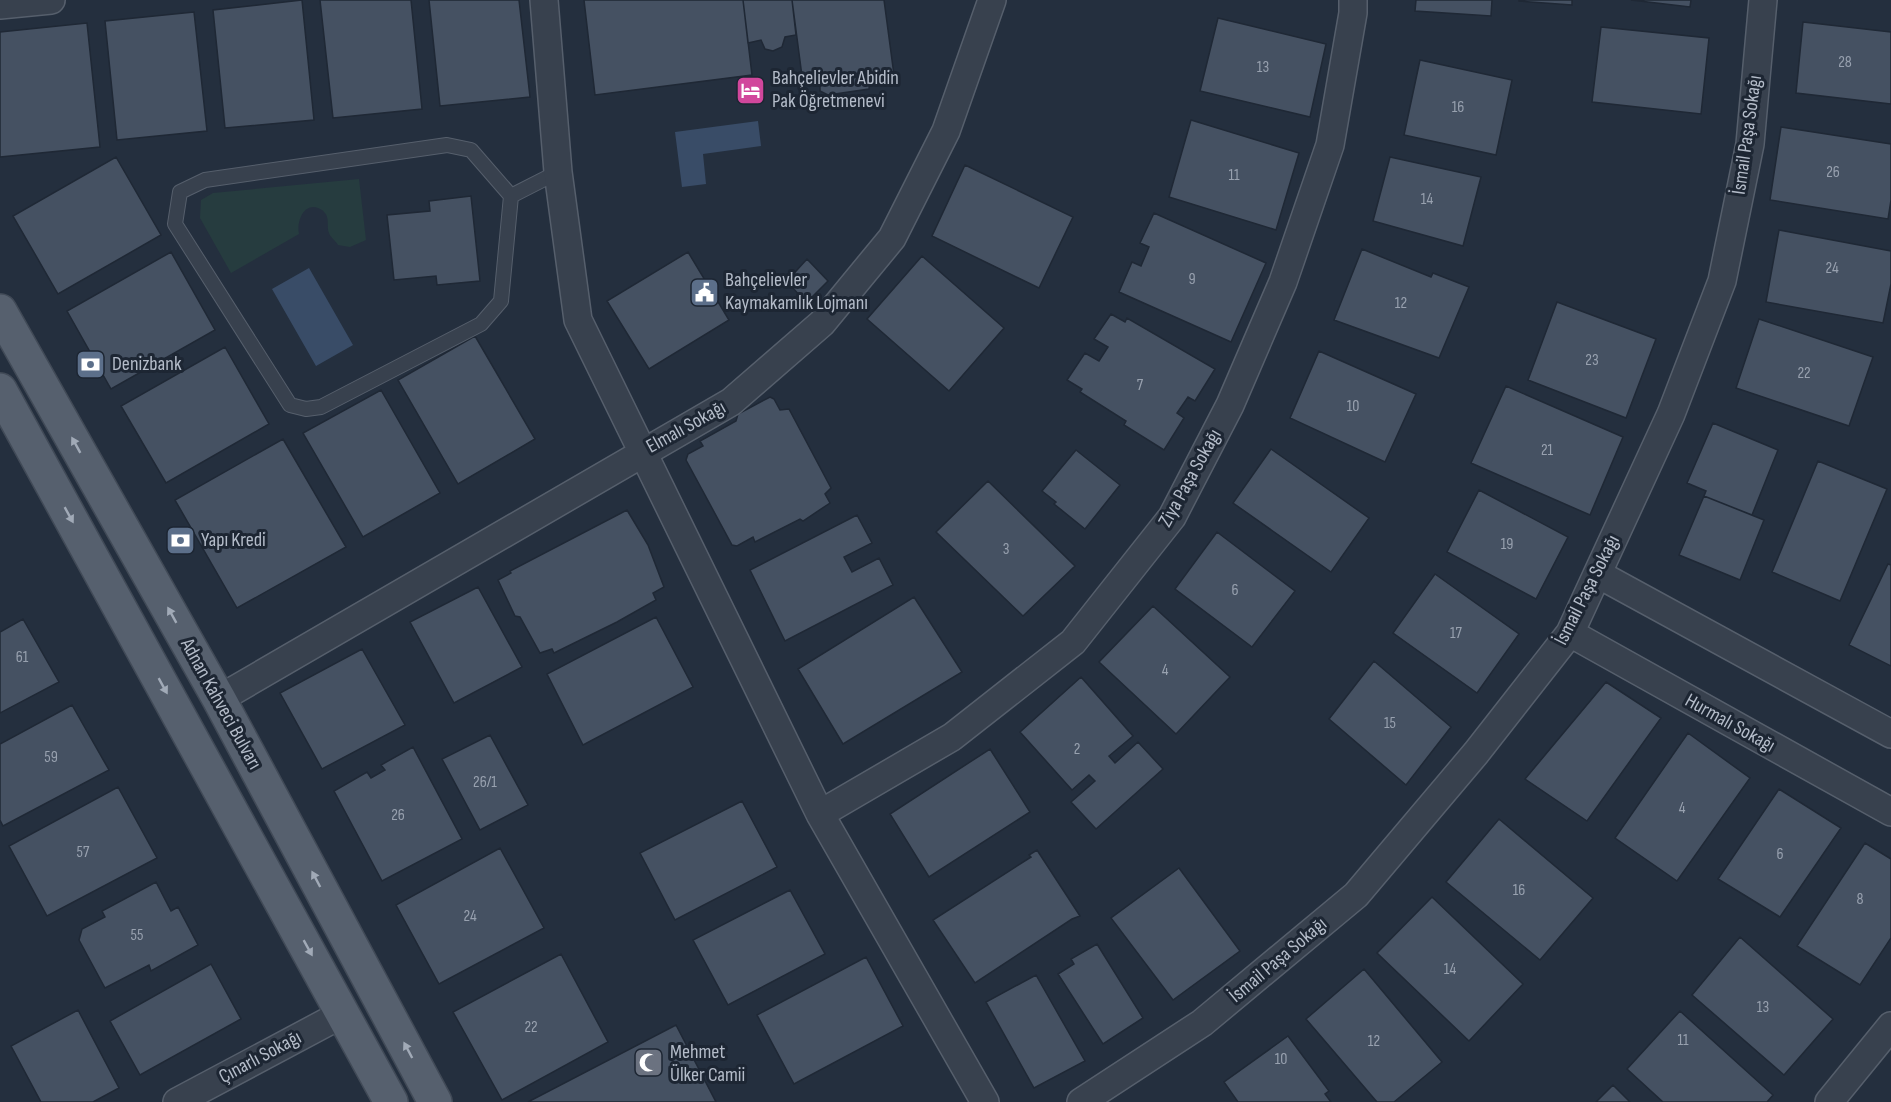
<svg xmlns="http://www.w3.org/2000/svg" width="1891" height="1102" viewBox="0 0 1891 1102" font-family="'Sofia Sans Condensed',sans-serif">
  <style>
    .green { fill: #263c3f }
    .water { fill: #394c67 }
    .building { fill: #455162; stroke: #1f2835; stroke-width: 1.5 }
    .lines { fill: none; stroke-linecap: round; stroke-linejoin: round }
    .service-casing { stroke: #565f6c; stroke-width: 16 }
    .minor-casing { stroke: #565f6c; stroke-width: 30 }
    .primary-casing { stroke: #414a57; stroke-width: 36 }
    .service { stroke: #38414e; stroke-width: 14 }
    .minor { stroke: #38414e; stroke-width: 27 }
    .primary { stroke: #56606e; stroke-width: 33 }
    .oneway { fill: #a1aab7 }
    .labels { text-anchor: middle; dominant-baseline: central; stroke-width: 6; stroke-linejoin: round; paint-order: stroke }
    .number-label { font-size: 16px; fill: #98a1af }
    .poi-label { font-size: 20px; fill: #b4bcc9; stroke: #1d2633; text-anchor: start }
    .street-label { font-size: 20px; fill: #b4bcc9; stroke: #1d2633 }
  </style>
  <rect width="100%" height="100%" fill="#242f3e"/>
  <path class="green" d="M359,179L366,240L350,247L338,245C336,241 330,237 329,233C326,225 331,217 322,210C305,199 296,221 299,234L231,273L200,218L201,200L213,193Z"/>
  <path class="water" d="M758,121L761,146L703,154L706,184L682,187L675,132Z
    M309,268L353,345L316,366L272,289Z"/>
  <path class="building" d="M302,0L314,120L225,128L213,10Z
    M320,0H411L422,109L333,118Z
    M429,0H519L530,97L440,106Z
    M584,0H743L752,75L595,95Z
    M743,0H792L796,35L785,37L782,47L773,51L765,49L761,40L748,43Z
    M792,0H884L894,75L870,79L869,89L828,95L820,91V74L802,76Z
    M1416,0H1492L1491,16L1415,11Z
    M1519,0H1572V5L1519,1Z
    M1631,0H1691L1690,7Z
    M194,12L207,131L117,140L105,21Z
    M1218,18L1326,44L1310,117L1200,91Z
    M1803,22L1891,32V104L1796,93Z
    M87,23L100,147L0,157V32Z
    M1601,27L1709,38L1701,114L1592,102Z
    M1420,60L1512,80L1496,155L1404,135Z
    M1191,120L1299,153L1276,230L1169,197Z
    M1781,127L1891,144V200L1888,219L1770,200Z
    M116,157L161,235L58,294L13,216Z
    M1390,157L1481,177L1463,246L1373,221Z
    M965,165L1073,217L1039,288L932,236Z
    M471,196L480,281L437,285L436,276L394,280L387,215L430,211L429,201Z
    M1154,213L1266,263L1231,342L1119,292L1132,262L1141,266L1149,247L1140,243Z
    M1779,230L1891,251V284L1883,323L1766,302Z
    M1362,249L1431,277L1433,273L1469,287L1439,358L1334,320Z
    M171,252L215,330L111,389L67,311Z
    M688,252L729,320L649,369L607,301Z
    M922,256L1004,328L949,391L867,319Z
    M807,259L828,281L806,303L787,281Z
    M1557,302L1656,339L1626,418L1528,380Z
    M1111,314L1125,322L1127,318L1215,369L1195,401L1188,397L1177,413L1184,418L1164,450L1124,425L1126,421L1080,392L1082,389L1067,380L1085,353L1099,361L1108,347L1094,339Z
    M1759,319L1873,357L1849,426L1736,388Z
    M475,336L535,439L458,484L398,380Z
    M225,347L269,424L166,483L121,406Z
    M1319,351L1416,394L1385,462L1290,418Z
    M1506,386L1623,437L1590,515L1471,463Z
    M381,390L440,493L363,537L303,433Z
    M770,397L774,399L780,410L789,409L831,488L825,494L830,503L803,521L800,519L755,542L753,537L737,546L732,545L686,460L688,454L703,446L700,441L736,421L738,414Z
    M1713,423L1778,450L1752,515L1704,496L1706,491L1687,483Z
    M283,439L346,547L237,608L175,500Z
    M1271,449L1369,518L1331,572L1233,503Z
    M1076,450L1120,485L1085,529L1054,504L1056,502L1042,491Z
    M1818,461L1887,489L1840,601L1772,572Z
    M988,481L1075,566L1023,616L936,532Z
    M1479,490L1568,537L1536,599L1447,552Z
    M1704,496L1764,520L1740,580L1679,555Z
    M627,510L648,545L664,587L653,593L656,600L617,622L554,653L552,649L540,653L520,617L515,616L498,580L511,573L510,571Z
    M857,515L872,543L844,557L852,572L879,558L893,585L785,641L750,570Z
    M1217,532L1295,591L1252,647L1175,589Z
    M1888,564L1891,565V666L1849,645Z
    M1435,574L1519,634L1477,693L1393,633Z
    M478,587L522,667L454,703L410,622Z
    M914,597L962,672L843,744L798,669Z
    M1153,606L1230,677L1176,734L1099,662Z
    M656,617L693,687L583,745L547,674Z
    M23,619L59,682L0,713V632Z
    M362,649L405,725L322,769L280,693Z
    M1374,661L1451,727L1406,785L1329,719Z
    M1081,677L1133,736L1109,756L1115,763L1138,742L1163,769L1096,829L1071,802L1095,781L1089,775L1072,790L1020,732Z
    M1606,682L1661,718L1587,821L1525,779Z
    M72,705L109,770L3,826L0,820V744Z
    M1688,733L1750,778L1677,881L1615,838Z
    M490,735L528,805L480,830L442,759Z
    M413,747L462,839L382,881L334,791L367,772L371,778L385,770L381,765Z
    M990,749L1030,812L929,877L890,814Z
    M118,787L157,858L47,916L9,846Z
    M1779,789L1841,828L1780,917L1718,879Z
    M742,801L777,867L675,920L640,853Z
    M1499,819L1593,898L1540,960L1446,882Z
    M1865,843L1891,859V938L1860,985L1797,946Z
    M500,848L544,928L439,984L396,905Z
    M1037,850L1080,916L1072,919L975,983L933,920L1031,857L1029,855Z
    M1179,868L1240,951L1173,1000L1111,918Z
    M156,882L171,911L178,907L198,945L151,971L149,965L105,988L79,940L82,929L105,917L102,911Z
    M790,890L825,954L728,1005L693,940Z
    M1432,897L1523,984L1469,1041L1377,953Z
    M1740,937L1833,1019L1784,1075L1692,995Z
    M1097,944L1143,1018L1103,1044L1058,974L1074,964L1071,959Z
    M561,954L608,1042L502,1100L453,1012Z
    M866,957L903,1026L794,1084L757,1015Z
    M211,964L241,1019L140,1075L110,1021Z
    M1364,969L1442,1062L1394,1102H1377L1306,1019Z
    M1036,975L1085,1061L1034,1088L986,1002Z
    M78,1010L119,1088L93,1102H41L11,1046Z
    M1680,1011L1773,1095L1767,1102H1663L1627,1069Z
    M676,1025L716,1102H528Z
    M1288,1036L1329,1091L1325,1094L1331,1102H1238L1224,1082Z
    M1613,1085L1630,1102H1596Z"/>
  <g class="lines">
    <defs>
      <path id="service" d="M447,145L471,150L511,196L501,301L481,324L321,407L306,409L290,405L175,224L180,192L205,180Z
        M511,196L558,172"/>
      <path id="minor" d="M544,0L558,172L578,320L820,814L985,1102
        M0,5L51,0
        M1598,574L1891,734
        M1570,633L1891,812
        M219,699L731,402L822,323L892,238L946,131L992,0
        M820,814L952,737L1073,642L1172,517L1230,405L1283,282L1330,145L1353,13V0
        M177,1102L344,1013
        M1081,1102L1202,1023L1356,895L1476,753L1570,633L1671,414L1722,281L1750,144L1763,0
        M1829,1102L1891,1026"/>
      <path id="primary" d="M0,311L219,699L435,1102
        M0,390L391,1102"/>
    </defs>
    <use href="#service" class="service-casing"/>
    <use href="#minor" class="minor-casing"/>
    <use href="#primary" class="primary-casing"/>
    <use href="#service" class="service"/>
    <use href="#minor" class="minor"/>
    <use href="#primary" class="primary"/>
  </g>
  <defs><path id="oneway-solid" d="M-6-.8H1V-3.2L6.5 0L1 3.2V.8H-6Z" transform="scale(1.5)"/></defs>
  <g class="oneway">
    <use href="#oneway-solid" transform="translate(76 445) rotate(-119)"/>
    <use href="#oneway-solid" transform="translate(69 515) rotate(61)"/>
    <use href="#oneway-solid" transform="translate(172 615) rotate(-119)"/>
    <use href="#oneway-solid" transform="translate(163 686) rotate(61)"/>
    <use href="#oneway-solid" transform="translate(316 879) rotate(-118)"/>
    <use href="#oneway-solid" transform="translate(308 948) rotate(61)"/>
    <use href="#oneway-solid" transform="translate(408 1050) rotate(-118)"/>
  </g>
  <defs>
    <symbol id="hotel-square" viewBox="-11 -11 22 22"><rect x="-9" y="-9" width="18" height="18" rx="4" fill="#d1479c" stroke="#1d2633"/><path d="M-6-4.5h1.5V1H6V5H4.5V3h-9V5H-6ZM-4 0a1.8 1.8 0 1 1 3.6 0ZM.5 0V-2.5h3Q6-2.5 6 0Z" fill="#fff"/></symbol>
    <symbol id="civic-square" viewBox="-11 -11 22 22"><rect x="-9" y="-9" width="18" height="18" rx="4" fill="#5c6f8a" stroke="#1d2633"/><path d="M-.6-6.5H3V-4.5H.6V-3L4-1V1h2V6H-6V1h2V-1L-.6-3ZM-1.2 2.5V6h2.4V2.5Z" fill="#fff"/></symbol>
    <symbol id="bank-square" viewBox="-11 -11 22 22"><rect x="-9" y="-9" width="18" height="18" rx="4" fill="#5c6f8a" stroke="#1d2633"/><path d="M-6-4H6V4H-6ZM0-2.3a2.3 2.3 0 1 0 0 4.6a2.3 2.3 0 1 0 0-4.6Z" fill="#fff"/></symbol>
    <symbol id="mosque-square" viewBox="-11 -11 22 22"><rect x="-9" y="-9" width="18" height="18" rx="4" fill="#6b7280" stroke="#1d2633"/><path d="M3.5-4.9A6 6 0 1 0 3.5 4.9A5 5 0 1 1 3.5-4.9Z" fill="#fff"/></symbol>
  </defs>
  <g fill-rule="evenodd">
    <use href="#hotel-square" x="734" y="74" width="33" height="33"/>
    <use href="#civic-square" x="688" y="276" width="33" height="33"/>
    <use href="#bank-square" x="74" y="348" width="33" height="33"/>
    <use href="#bank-square" x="164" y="524" width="33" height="33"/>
    <use href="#mosque-square" x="632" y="1046" width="33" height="33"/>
  </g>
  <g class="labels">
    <g class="number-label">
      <text x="1845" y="62">28</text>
      <text x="1263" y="67">13</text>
      <text x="1458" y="107">16</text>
      <text x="1833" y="172">26</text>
      <text x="1234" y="175">11</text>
      <text x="1427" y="199">14</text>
      <text x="1832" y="268">24</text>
      <text x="1192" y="279">9</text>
      <text x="1401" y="303">12</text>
      <text x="1592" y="360">23</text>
      <text x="1804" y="373">22</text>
      <text x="1140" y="385">7</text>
      <text x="1353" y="406">10</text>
      <text x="1547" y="450">21</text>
      <text x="1507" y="544">19</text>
      <text x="1006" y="549">3</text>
      <text x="1235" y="590">6</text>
      <text x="1456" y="633">17</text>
      <text x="22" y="657">61</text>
      <text x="1165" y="670">4</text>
      <text x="1390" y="723">15</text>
      <text x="1077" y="749">2</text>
      <text x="51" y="757">59</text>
      <text x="485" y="782">26/1</text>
      <text x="1682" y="808">4</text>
      <text x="398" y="815">26</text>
      <text x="83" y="852">57</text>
      <text x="1780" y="854">6</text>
      <text x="1519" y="890">16</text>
      <text x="1860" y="899">8</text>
      <text x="470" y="916">24</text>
      <text x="137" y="935">55</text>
      <text x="1450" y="969">14</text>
      <text x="1763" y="1007">13</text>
      <text x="531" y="1027">22</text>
      <text x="1683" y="1040">11</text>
      <text x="1374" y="1041">12</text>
      <text x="1281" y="1059">10</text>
    </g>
    <g class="poi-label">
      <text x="772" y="78">Bahçelievler Abidin<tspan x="772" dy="23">Pak Öğretmenevi</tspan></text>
      <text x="725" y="280">Bahçelievler<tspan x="725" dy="23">Kaymakamlık Lojmanı</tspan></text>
      <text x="112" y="364">Denizbank</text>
      <text x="201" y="540">Yapı Kredi</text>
      <text x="670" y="1052">Mehmet<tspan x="670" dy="23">Ülker Camii</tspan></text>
    </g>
    <g class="street-label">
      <text transform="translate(1747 135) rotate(-82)">İsmail Paşa Sokağı</text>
      <text transform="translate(686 427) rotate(-29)">Elmalı Sokağı</text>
      <text transform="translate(1190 478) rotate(-61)">Ziya Paşa Sokağı</text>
      <text transform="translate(1587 590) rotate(-63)">İsmail Paşa Sokağı</text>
      <text transform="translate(221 704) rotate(61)">Adnan Kahveci Bulvarı</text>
      <text transform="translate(1730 723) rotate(29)">Hurmalı Sokağı</text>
      <text transform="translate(1278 960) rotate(-40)">İsmail Paşa Sokağı</text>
      <text transform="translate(260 1057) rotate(-28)">Çınarlı Sokağı</text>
    </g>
  </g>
</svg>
